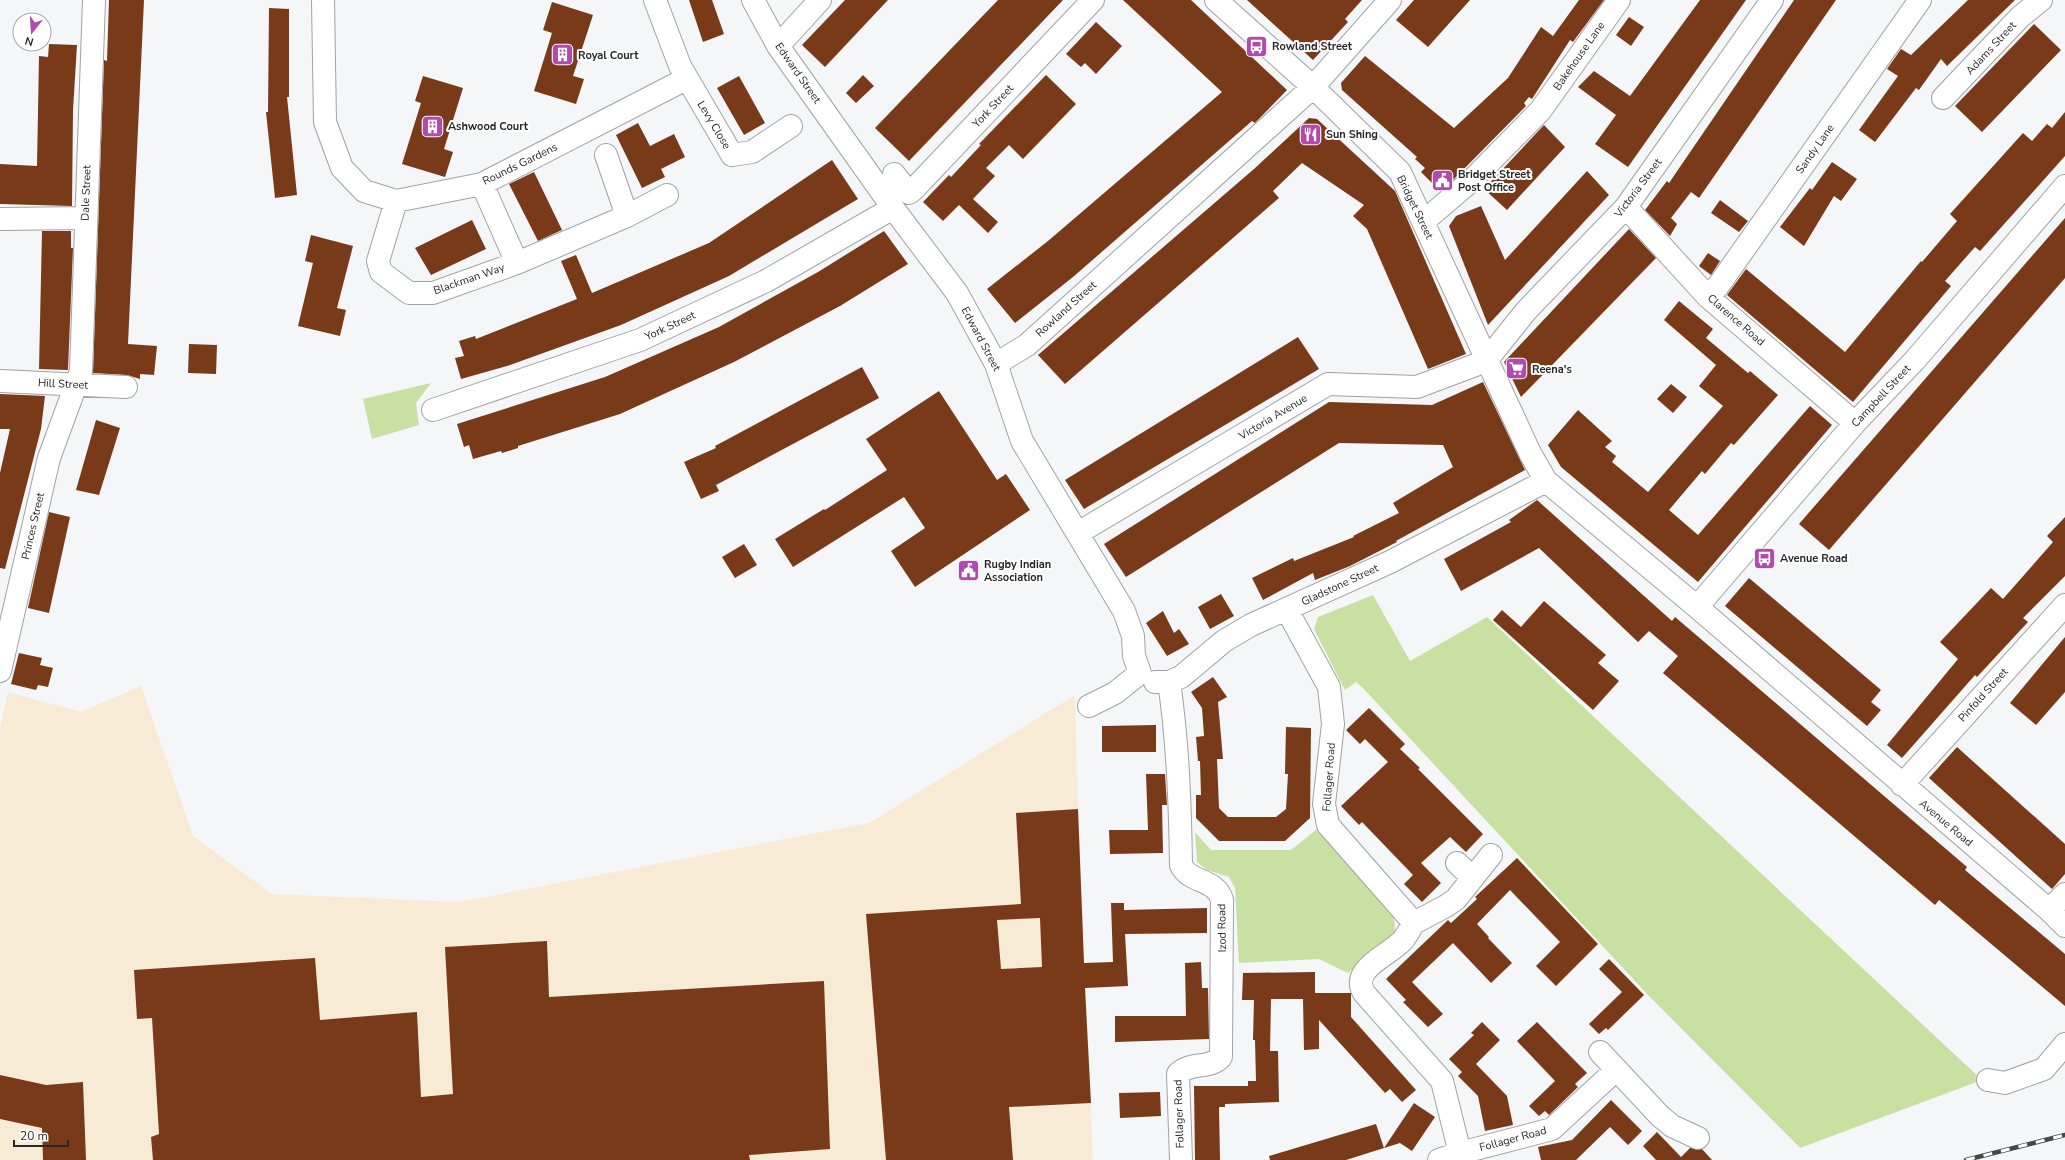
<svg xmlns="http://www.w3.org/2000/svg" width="2065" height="1160" viewBox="0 0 2065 1160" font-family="'Nunito Sans',sans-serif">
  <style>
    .industrial { fill: #f7ebd6 }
    .green { fill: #c8e1a2 }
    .building { fill: #783a18; fill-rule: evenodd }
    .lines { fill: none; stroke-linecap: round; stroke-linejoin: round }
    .minor-casing { stroke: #a2a2a4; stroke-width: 24 }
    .minor { stroke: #fff; stroke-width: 22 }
    .rail-casing { stroke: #474748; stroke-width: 4.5 }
    .rail { stroke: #fff; stroke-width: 3; stroke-dasharray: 9; stroke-linecap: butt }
    .labels { text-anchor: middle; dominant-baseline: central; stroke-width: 4; stroke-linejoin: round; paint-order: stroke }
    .poi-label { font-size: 11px; font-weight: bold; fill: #272727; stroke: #fff; text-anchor: start }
    .street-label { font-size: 11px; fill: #272727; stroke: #fff }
  </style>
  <rect width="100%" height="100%" fill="#f5f6f8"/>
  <path class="industrial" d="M141,686L193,836L272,894L459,902L869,823L1075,695L1078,809L1093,1160H0V728L8,692L81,712Z"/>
  <path class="green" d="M431,383L416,403L419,425L372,439L363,399Z
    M1373,595L1410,661L1487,617L1982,1080L1800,1148L1649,996L1363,688L1356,682L1345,690L1314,629L1318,617Z
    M1317,829L1394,917L1395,931L1391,938L1348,973L1319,959L1239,963L1235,888L1229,877L1207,870L1197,862L1195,832L1211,850H1291Z"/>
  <path class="building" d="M109,0H144L128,344L157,346L154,375L140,374V379L127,375L93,373L104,60L107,61Z
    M689,0H712L724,34L703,42Z
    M845,0H888L825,67L802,45Z
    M998,0H1063L909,161L875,128Z
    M1123,0H1191L1287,90L1255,123L1252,121L1073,277L1015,323L987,289L1048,241L1222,92Z
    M1247,0H1362L1345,19L1348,22L1313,60Z
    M1414,0H1470L1428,47L1396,20Z
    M1579,0H1604L1573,42L1570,40L1532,99L1529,97L1524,103L1526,106L1454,179L1440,191L1421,172L1425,168L1415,159L1417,157L1342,90L1341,83L1365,56L1454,128L1508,78L1541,27L1553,36Z
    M1700,0H1746L1628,167L1595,144L1616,115L1578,87L1594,71L1630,96Z
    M1794,0H1836L1699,198L1691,192L1671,218L1677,224L1670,236L1645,210L1667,181L1669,183Z
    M1968,0H2015L1947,66L1941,59L1919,90L1916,88L1875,142L1859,130L1898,76L1887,69L1901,49L1911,55Z
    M552,2L593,15L573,76L584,79L576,104L534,91L552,33L543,30Z
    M269,8L289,9V97H287L297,195L275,198L266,112H268Z
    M1629,17L1644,27L1631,46L1616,35Z
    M1096,22L1122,46L1096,74L1085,63L1081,67L1066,54Z
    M2034,24L2061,50L1982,132L1955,106Z
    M49,44L77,45L73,110L72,206L0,204V164L37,166L39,56L48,57Z
    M863,75L874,86L856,103L846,93Z
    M1046,75L1076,104L1023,159L1009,145L986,168L995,176L973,199L998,222L988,233L959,205L943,221L923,202L949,175L951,177L981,145L979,144Z
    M423,76L463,88L444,149L453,152L445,177L402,164L421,103L415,101Z
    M739,76L765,123L744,135L717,88Z
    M2065,112V156L1980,251L1975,247L1945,281L1951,286L1853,402L1727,295L1746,269L1845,352L1921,261L1922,262L1957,221L1950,214L2023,133L2032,141L2047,124L2052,128Z
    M1309,118L1317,119L1395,191L1466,354L1428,369L1367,229L1353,216L1364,205L1302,163L1273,191L1279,198L1065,384L1038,355L1254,169Z
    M638,123L650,146L674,134L685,157L661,169L665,177L642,188L616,135Z
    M1544,125L1565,147L1507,210L1484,189Z
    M832,160L858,199L729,276L621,325L507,366L461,379L455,358L464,356L459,341L475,336L476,339L577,299L561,261L576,255L592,293L709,243Z
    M1832,162L1857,179L1841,201L1834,196L1804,246L1780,227L1810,188L1812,190Z
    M1587,171L1609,195L1488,325L1449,226L1456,216L1481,206L1505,260Z
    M534,172L562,230L538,241L509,184Z
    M1720,200L1748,221L1739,232L1711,213Z
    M2065,218V278L1829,550L1799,524Z
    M472,220L486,249L431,275L415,248Z
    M1629,229L1656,258L1521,397L1504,362Z
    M42,231H71V248H73L68,370L39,369Z
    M884,231L908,264L840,306L734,362L620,414L518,446V448L502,453L501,451L473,459L469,445L464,447L457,424L605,377L719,327L818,272Z
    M311,235L353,246L337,308L346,310L340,336L298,326L313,263L305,261Z
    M1708,253L1720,261L1711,275L1699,266Z
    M1679,301L1713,329L1706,338L1748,373L1750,371L1778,395L1734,445L1731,443L1705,474L1702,471L1669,510L1698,535L1810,406L1832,425L1698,582L1561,467L1548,445L1578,410L1612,441L1605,447L1616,456L1612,462L1648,492L1723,406L1699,386L1716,365L1664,320Z
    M1298,337L1319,369L1084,509L1065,480Z
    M189,344L217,345L216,374L188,373Z
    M862,367L879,398L716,485L719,491L701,499L684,462L716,448L715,446Z
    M1483,382L1525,470L1396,541L1397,542L1350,566L1315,580L1313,573L1263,600L1252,578L1293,558L1294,561L1354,537L1353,536L1399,513L1393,503L1453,467L1443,445L1339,443L1126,577L1104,544L1329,402L1432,405Z
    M1671,384L1687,397L1673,413L1657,399Z
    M939,391L997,480L1006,474L1030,510L915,587L891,551L925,528L904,497L793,567L775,539L824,509L825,510L887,470L866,439Z
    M0,394L45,396L41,429L5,569L0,568V473L10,429H0Z
    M96,420L120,428L99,495L76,490Z
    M1537,500L1672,621L1675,617L1695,634L1967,867L1965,870L2065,954V1006L1939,900L1935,905L1663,673L1678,656L1649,631L1638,642L1539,548L1461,591L1444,559L1511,522L1509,520Z
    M49,512L70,517L49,613L28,608Z
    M2065,517V576L2023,618L2028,622L1977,677L1975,675L1902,758L1887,745L1958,659L1940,642L1991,588L2003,599L2053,542L2047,536Z
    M744,544L757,565L735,578L722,557Z
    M1749,578L1881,690L1871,702L1881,710L1867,726L1725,606Z
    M1221,594L1234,616L1210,629L1198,607Z
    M1544,601L1606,655L1598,663L1619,681L1593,710L1493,620L1502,610L1521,627Z
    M1163,611L1174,633L1179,629L1189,644L1167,656L1146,623Z
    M2065,637V692L2036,725L2010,703Z
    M19,653L42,658L40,665L53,668L48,687L38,685L36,690L11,684Z
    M1213,677L1227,697L1218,702L1223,759H1217L1219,808L1228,817H1276L1286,809L1288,774H1285L1286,727L1311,728L1310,818L1285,841H1219L1196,818V795H1201L1200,761H1198L1196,737L1204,736L1202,708L1191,692Z
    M1369,708L1405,744L1400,749L1420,768L1418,769L1483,834L1466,852L1450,837L1421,863L1441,883L1422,902L1404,884L1413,875L1362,822L1359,825L1341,806L1388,762L1365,739L1360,744L1346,730Z
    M1156,725V752H1102V726Z
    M1957,747L2065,844V874L2052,889L1929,778Z
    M1146,774H1165L1167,805H1162L1163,853L1110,854L1109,830H1148Z
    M1078,809L1084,963L1113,962L1111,903H1124V910L1207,908V933L1125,934L1128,986L1085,988L1091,1103L1009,1107L1013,1160H886L866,914L1021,904L1016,813ZM1040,918L1042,967L1001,969L997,920Z
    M1517,858L1598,944L1556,986L1536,966L1560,942L1510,890L1477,924L1489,937L1488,938L1512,963L1491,983L1453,943L1412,982L1443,1014L1428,1027L1403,1002L1406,1000L1386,979L1448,920L1451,923L1477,899L1475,897Z
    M547,941L549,997L824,981L830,1149L749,1155L750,1160H153L151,1137L159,1134L152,1018L137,1019L134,970L315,958L320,1020L417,1012L421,1097L453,1094L445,947Z
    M1609,959L1644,995L1608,1030L1606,1028L1599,1034L1589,1024L1622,992L1599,969Z
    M1201,962L1202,988H1208L1209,1039L1115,1042V1016H1186L1185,963Z
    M1315,972V993H1351V1017L1416,1090L1402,1102L1390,1089L1385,1093L1319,1020V1049L1304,1050L1303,999H1271L1270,1051H1278L1279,1102L1225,1104V1107H1219L1220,1160H1195L1194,1086H1248V1081H1256L1255,1040H1253L1254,1000H1242L1243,973Z
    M1482,1022L1500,1040L1476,1064L1507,1096L1513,1125L1485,1131L1478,1096L1458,1076L1462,1072L1449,1059L1474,1035L1471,1033Z
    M1537,1022L1587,1073L1575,1084L1578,1087L1549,1115L1545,1111L1539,1116L1529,1106L1555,1081L1517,1041Z
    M0,1075L46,1085L83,1082L86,1160H43L42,1128L0,1119Z
    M1160,1092L1161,1116L1120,1118L1119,1093Z
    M1611,1100L1642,1131L1628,1145L1610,1127L1576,1160H1541L1538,1147L1572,1140Z
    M1414,1103L1435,1117L1412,1151L1400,1143L1384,1148Z
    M1376,1124L1384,1148L1346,1160H1270L1269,1156Z
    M1657,1132L1681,1157L1690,1148L1702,1149L1712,1160H1656L1643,1146Z"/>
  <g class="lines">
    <defs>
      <path id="minor" d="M323,0L325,122L342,168L364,191L396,201L482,184L686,79
        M655,0L680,66L732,155L752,152L791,126
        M753,0L778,46L893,208L957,293L996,364L1022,441L1124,611L1133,636L1134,656L1140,673L1115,693L1089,706
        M1216,0L1313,87L1400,172L1530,453L1546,481L1697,607L2049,910L2065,926
        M778,46L820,0
        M1943,98L2020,17L2041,0
        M606,155L627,216
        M894,174L909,193L913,190L1093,0
        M482,184L517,263
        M396,201L378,261L381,272L409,293H433L517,263L627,216L667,195
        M1626,207L1708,297L1855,423
        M0,219L85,218
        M1423,222L1471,181L1540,111L1619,0
        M1708,297L1718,286L1920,0
        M1486,361L1526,311L1626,207L1772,0
        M996,364L1027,345L1313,87L1390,0
        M0,381L126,387
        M433,410L640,340L766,281L893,208
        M1078,533L1328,384L1417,387L1486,361
        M1697,607L1855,423L1915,360L2065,186
        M1287,610L1329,687L1333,724L1324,804L1328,825L1414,923L1446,906L1456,899L1491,855
        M0,671L49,458L81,371L94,0
        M1155,682H1169L1181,677L1224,641L1251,625L1390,562L1546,481
        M1169,682C1178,743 1180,804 1181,865C1190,884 1216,878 1222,900L1221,1057C1209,1070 1190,1061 1178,1074L1181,1160
        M1902,785L2065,605
        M1457,863L1473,878
        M2049,910L2065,894
        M1414,923C1410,928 1407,936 1402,941C1388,956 1350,969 1364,993L1442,1081L1460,1153L1552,1129L1616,1070
        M1600,1052L1660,1116L1672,1126L1698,1138
        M1988,1080L2005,1083L2044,1069L2065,1044
        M1439,1160L1460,1153"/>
    </defs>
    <use href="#minor" class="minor-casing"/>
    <use href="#minor" class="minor"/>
    <defs>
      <path id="rail" d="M1966,1160L2065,1135"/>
    </defs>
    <use href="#rail" class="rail-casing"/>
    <use href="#rail" class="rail"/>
  </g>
  <defs>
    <symbol id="bus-square" viewBox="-11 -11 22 22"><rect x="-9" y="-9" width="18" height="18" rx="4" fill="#b14aad" stroke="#fff"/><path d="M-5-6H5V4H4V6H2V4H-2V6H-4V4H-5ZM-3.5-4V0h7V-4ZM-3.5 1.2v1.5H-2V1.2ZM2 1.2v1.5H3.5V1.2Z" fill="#fff"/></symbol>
    <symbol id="building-square" viewBox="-11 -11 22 22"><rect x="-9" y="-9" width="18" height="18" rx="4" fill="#b14aad" stroke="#fff"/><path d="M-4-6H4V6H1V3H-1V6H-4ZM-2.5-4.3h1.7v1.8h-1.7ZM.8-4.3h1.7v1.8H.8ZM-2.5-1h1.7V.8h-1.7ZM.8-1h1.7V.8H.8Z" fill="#fff"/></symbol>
    <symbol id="restaurant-square" viewBox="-11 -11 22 22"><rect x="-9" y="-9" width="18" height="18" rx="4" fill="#b14aad" stroke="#fff"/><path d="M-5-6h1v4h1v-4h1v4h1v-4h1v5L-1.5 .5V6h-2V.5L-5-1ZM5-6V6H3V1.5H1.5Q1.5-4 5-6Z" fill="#fff"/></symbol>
    <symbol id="civic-square" viewBox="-11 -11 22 22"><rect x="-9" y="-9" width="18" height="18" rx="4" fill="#b14aad" stroke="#fff"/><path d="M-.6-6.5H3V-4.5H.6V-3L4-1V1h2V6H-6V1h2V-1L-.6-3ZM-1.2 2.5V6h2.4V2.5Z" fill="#fff"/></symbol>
    <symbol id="supermarket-square" viewBox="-11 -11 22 22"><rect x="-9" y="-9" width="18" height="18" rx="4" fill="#b14aad" stroke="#fff"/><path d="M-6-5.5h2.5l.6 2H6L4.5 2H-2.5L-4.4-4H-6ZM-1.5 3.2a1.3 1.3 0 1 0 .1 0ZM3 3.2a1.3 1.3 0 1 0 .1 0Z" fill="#fff"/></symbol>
  </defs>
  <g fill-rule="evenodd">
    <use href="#bus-square" x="1244" y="34" width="25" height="25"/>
    <use href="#building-square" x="550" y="42" width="25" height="25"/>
    <use href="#building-square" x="420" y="114" width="25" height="25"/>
    <use href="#restaurant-square" x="1298" y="122" width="25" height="25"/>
    <use href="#civic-square" x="1430" y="168" width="25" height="25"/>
    <use href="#supermarket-square" x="1504" y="356" width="25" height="25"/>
    <use href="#bus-square" x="1752" y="546" width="25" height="25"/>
    <use href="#civic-square" x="956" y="558" width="25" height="25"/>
  </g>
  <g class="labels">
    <g class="poi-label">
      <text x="1272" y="46">Rowland Street</text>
      <text x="578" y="55">Royal Court</text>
      <text x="448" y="126">Ashwood Court</text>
      <text x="1326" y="134">Sun Shing</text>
      <text x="1458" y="174">Bridget Street<tspan x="1458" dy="13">Post Office</tspan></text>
      <text x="1532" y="369">Reena's</text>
      <text x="1780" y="558">Avenue Road</text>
      <text x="984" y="564">Rugby Indian<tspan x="984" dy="13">Association</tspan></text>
    </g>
    <g class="street-label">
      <text transform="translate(1991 48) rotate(-47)">Adams Street</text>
      <text transform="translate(1579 56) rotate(-55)">Bakehouse Lane</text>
      <text transform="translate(798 73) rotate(55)">Edward Street</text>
      <text transform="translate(993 106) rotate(-47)">York Street</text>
      <text transform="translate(714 125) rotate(59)">Levy Close</text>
      <text transform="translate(1815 149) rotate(-55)">Sandy Lane</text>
      <text transform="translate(520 164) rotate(-26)">Rounds Gardens</text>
      <text transform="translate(1638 188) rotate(-53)">Victoria Street</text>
      <text transform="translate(86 193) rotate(-88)">Dale Street</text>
      <text transform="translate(1415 207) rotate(64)">Bridget Street</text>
      <text transform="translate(469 279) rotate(-19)">Blackman Way</text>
      <text transform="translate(1066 309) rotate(-42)">Rowland Street</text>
      <text transform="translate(1736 320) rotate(41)">Clarence Road</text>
      <text transform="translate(670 326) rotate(-25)">York Street</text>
      <text transform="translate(981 339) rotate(62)">Edward Street</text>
      <text transform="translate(63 384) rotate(3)">Hill Street</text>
      <text transform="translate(1881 396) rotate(-47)">Campbell Street</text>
      <text transform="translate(1273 417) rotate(-31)">Victoria Avenue</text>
      <text transform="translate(33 526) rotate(-77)">Princes Street</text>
      <text transform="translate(1340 585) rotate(-25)">Gladstone Street</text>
      <text transform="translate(1983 695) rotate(-48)">Pinfold Street</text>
      <text transform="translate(1329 777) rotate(-86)">Follager Road</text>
      <text transform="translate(1946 823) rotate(40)">Avenue Road</text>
      <text transform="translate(1222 928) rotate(-91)">Izod Road</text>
      <text transform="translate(1179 1114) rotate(-92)">Follager Road</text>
      <text transform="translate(1513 1139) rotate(-15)">Follager Road</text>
    </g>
  </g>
  <g transform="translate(32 32) rotate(197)"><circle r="19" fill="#ffffff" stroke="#a9a9a9"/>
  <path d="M0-3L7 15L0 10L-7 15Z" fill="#b14aad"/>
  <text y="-6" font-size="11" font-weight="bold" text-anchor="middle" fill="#272727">N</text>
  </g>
  <path d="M14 1140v6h54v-6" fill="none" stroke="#272727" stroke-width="2"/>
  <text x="20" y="1140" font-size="12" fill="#272727" stroke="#ffffff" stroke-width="3" paint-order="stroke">20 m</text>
</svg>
